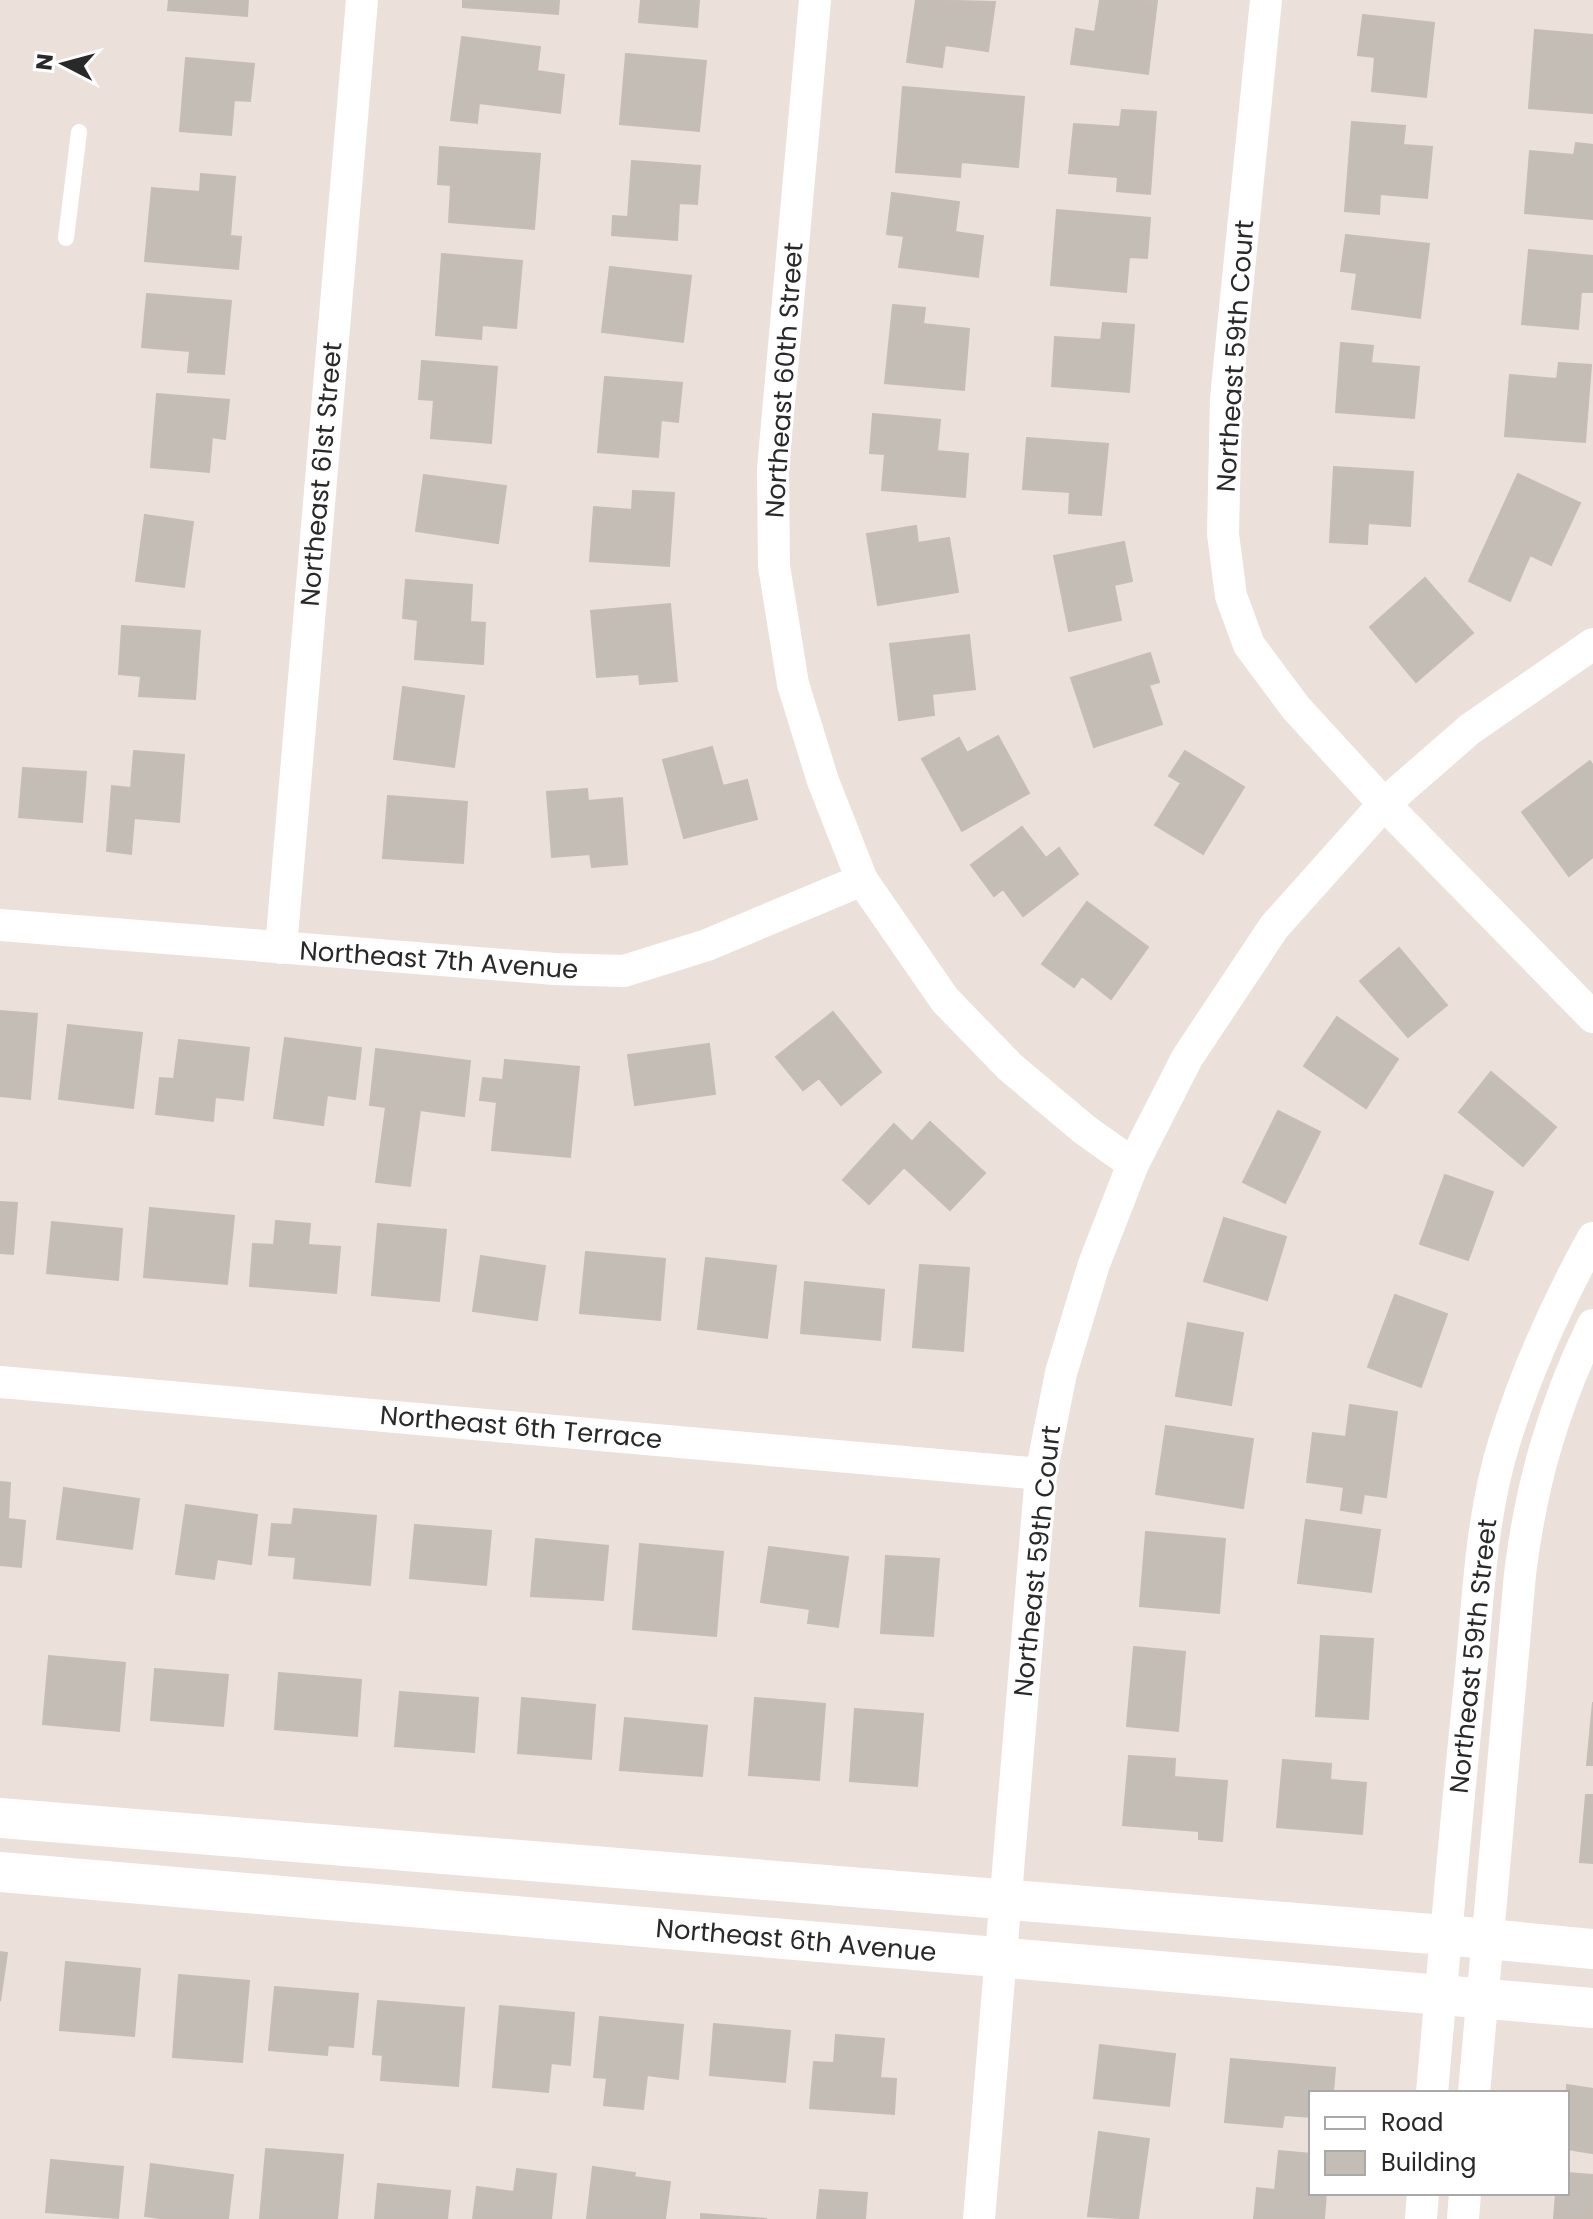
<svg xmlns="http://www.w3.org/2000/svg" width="1593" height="2219" viewBox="0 0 1593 2219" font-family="Poppins,sans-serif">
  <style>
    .building { fill: #c4bdb6; stroke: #c6bdb4; stroke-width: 2 }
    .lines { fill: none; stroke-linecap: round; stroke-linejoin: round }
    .service { stroke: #fff; stroke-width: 16 }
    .minor { stroke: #fff; stroke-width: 32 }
    .tertiary { stroke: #fff; stroke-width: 40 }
    .labels { text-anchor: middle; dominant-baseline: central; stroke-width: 6; stroke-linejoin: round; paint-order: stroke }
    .street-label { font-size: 26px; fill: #292929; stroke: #fff }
  </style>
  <rect width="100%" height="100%" fill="#ebe1da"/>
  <path class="building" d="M169,0H248L247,16L168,10Z
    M463,0H559L558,14L463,7Z
    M641,0H699L697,27L639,22Z
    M916,0L995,2L988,51L945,45L942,67L907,62Z
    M1100,0L1157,1L1148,74L1071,64L1076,29L1095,32Z
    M1363,15L1434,23L1426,97L1372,91L1375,57L1358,55Z
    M1535,30L1593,35V113L1529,108Z
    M462,37L540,47L537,71L564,75L560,113L479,103L477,123L451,120Z
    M626,54L706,61L699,131L620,124Z
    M186,58L254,64L250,101L234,100L231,135L180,131Z
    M903,87L1024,97L1018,167L961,162L960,177L896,172Z
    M1122,110L1156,112L1150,194L1117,191L1118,177L1069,173L1074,124L1120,127Z
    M1352,122L1405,126L1403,145L1432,147L1427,198L1380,194L1379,214L1345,211Z
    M1576,143L1593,145V219L1525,213L1530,151L1574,155Z
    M440,147L540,154L534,229L449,222L451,185L438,184Z
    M632,161L700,166L697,204L679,203L677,240L612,235L613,216L628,217Z
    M201,174L235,177L230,236L241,237L238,269L145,261L152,188L200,192Z
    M892,193L959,202L955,232L983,236L978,277L899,267L904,236L887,234Z
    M1057,210L1150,218L1147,258L1129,257L1126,292L1051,285Z
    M1346,235L1429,244L1420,318L1352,309L1357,273L1341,271Z
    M1529,250L1593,256V292H1581L1578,329L1522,324Z
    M442,254L522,261L516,328L482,325L481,339L436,335Z
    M610,267L691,276L683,342L602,332Z
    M147,294L231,301L224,374L188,372L190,351L142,347Z
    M893,305L925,308L923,324L969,329L964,390L885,383Z
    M1103,323L1134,325L1129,392L1052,386L1055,337L1101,340Z
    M1341,343L1373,346L1371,363L1419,367L1414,418L1336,412Z
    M422,361L497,367L491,443L431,438L434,400L419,399Z
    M1559,363L1591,365L1585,442L1505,436L1510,375L1557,379Z
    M605,377L682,383L678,422L661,420L658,457L598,452Z
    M157,394L229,400L225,439L212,437L209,472L151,467Z
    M873,414L940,420L937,451L968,454L965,497L882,490L885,454L870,453Z
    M1027,438L1108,444L1101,515L1069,513L1070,492L1023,489Z
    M1334,467L1413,472L1410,526L1368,523L1367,544L1330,542Z
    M1518,474L1580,503L1551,565L1530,555L1510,601L1469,581Z
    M424,475L506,486L498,543L416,531Z
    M633,491L674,493L669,566L590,561L594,507L632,510Z
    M145,515L193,522L184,587L136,581Z
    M916,526L918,543L949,538L958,592L878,605L867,534Z
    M1124,542L1132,581L1114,585L1121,620L1069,631L1054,556Z
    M1425,578L1473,633L1416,682L1370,627Z
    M406,580L472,585L470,622L485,623L483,664L415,659L418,620L403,618Z
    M670,604L677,681L640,684L639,674L597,677L591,611Z
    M122,626L200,631L195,699L139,696L141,676L119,674Z
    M969,635L975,689L932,694L934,715L899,720L890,644Z
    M1150,653L1159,682L1149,685L1162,724L1094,747L1071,678Z
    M403,687L464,696L454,767L394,759Z
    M998,736L1029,793L962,831L922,759L959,738L967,753Z
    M712,747L723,786L747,780L757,819L684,838L663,760Z
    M134,751L184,755L179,822L134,818L131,854L107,851L112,786L131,788Z
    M1185,751L1244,787L1203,854L1155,825L1181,783L1169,776Z
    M1590,761L1593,766V857L1569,876L1522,812Z
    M23,768L86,772L82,822L19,817Z
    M587,789L588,801L622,798L627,864L592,867L590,854L552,857L547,792Z
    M388,796L467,802L463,863L383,858Z
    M1022,827L1046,858L1059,848L1078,874L1023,916L1003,889L994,896L971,865Z
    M1087,902L1148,947L1111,999L1082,976L1074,987L1042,964Z
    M1399,948L1447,1005L1408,1037L1360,981Z
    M0,1011L37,1014L30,1099L0,1096Z
    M833,1012L881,1072L841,1105L819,1078L803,1090L776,1057Z
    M1337,1017L1398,1059L1366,1108L1304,1066Z
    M68,1025L142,1033L133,1108L59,1099Z
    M285,1038L361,1048L355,1099L327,1095L323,1125L274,1118Z
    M179,1040L249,1048L243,1100L215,1097L213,1121L156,1114L160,1078L174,1079Z
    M709,1044L715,1094L635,1105L628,1055Z
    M376,1049L470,1061L464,1116L420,1110L410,1186L376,1182L386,1107L370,1105Z
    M505,1060L579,1067L570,1157L492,1150L497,1102L480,1100L483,1078L503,1080Z
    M1491,1072L1556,1127L1523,1166L1459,1112Z
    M1278,1111L1320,1132L1285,1203L1243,1182Z
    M930,1122L985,1173L950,1210L904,1167L869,1204L843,1180L894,1124L912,1142Z
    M1445,1175L1493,1192L1468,1260L1420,1244Z
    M0,1202L17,1203L13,1254L0,1253Z
    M150,1208L234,1216L227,1284L144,1277Z
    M1224,1218L1286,1237L1267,1300L1204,1281Z
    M276,1221L310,1224L308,1245L340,1247L336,1293L250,1286L253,1244L274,1245Z
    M52,1222L122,1229L118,1280L47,1273Z
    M378,1224L446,1230L439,1301L372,1295Z
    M586,1252L665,1259L660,1320L580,1313Z
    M481,1256L545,1266L537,1320L473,1311Z
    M706,1258L776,1266L767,1338L698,1329Z
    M920,1265L969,1268L963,1351L913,1347Z
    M805,1282L884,1290L880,1340L801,1333Z
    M1395,1295L1447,1314L1421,1387L1368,1367Z
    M1188,1323L1243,1333L1231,1405L1176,1396Z
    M1350,1405L1397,1412L1386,1497L1364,1494L1361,1513L1341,1510L1344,1487L1307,1482L1313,1433L1346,1437Z
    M1166,1426L1253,1439L1243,1508L1156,1494Z
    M0,1482L10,1483L8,1519L25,1521L21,1567L0,1565Z
    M64,1488L139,1499L132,1549L57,1539Z
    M186,1505L257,1515L251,1564L217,1559L214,1579L176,1574Z
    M294,1509L376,1516L370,1585L294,1578L296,1557L269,1555L272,1524L292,1525Z
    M1306,1520L1380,1530L1371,1592L1298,1583Z
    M415,1525L491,1531L486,1585L410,1578Z
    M1146,1532L1225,1539L1219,1613L1140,1606Z
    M536,1539L608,1546L603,1600L531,1596Z
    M640,1544L723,1552L716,1636L633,1629Z
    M769,1547L848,1557L838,1627L808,1623L810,1609L761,1602Z
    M886,1556L939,1559L933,1636L881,1633Z
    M1321,1636L1373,1639L1368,1719L1316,1716Z
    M1134,1647L1185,1652L1178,1731L1127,1726Z
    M49,1656L125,1663L119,1731L43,1724Z
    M155,1669L228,1675L223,1726L151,1720Z
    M279,1673L361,1680L357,1736L275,1729Z
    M400,1692L478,1698L474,1752L395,1746Z
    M522,1698L595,1705L591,1759L518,1753Z
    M755,1698L825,1704L819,1780L749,1775Z
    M1593,1702V1765H1587Z
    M855,1709L923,1714L917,1786L850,1781Z
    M625,1718L707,1726L702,1776L620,1770Z
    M1129,1756L1175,1759L1174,1777L1227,1781L1222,1841L1199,1839V1831L1123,1825Z
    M1283,1760L1331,1764L1330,1780L1366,1783L1362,1834L1277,1827Z
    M1586,1795H1593V1863L1580,1862Z
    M0,1952L7,1953L0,2001Z
    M66,1962L140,1969L134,2036L60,2030Z
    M179,1975L249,1981L242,2062L173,2057Z
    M275,1987L358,1994L353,2047L328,2045L327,2055L269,2050Z
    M378,2001L464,2008L458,2086L381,2080L383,2055L373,2054Z
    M500,2006L574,2013L570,2065L551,2063L548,2092L493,2087Z
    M600,2017L683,2025L678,2079L647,2075L643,2109L604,2105L607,2078L594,2077Z
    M714,2024L790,2031L785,2082L710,2075Z
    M836,2035L884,2039L880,2078L896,2079L894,2114L810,2108L814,2062L834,2063Z
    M1100,2045L1175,2054L1169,2106L1094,2098Z
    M1231,2059L1335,2068L1333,2093H1311V2117L1284,2115L1282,2127L1225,2122Z
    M1567,2085L1593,2089L1592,2153L1567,2149Z
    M1099,2132L1149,2139L1138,2219L1088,2216Z
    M266,2149L343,2155L337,2219H260Z
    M1279,2151L1311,2154V2193H1326L1324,2219H1254L1257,2188L1275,2190Z
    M51,2160L123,2167L118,2218L46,2212Z
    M151,2164L233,2175L228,2219H167L145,2216Z
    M593,2167L635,2173L634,2177L670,2182L665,2219H587Z
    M517,2169L556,2174L551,2219H473L477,2187L514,2192Z
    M1567,2173L1593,2175V2219H1554L1556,2193H1567Z
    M378,2184L450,2191L447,2219H375Z
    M820,2190L867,2193L865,2219H817Z
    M701,2214L767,2219H701Z"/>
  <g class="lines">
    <path class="service" d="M66,238L79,132"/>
    <path class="minor" d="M815,0L773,469L774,566L793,684L823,781L862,880L945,1000L1010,1067L1085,1130L1133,1164
      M1593,644L1470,729L1384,804L1593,1017
      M0,925L555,969L624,971L707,945L862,880
      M281,948L362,0
      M0,1382L1041,1474
      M1432,2093C1444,1956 1456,1819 1470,1683C1478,1603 1480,1521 1504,1443C1526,1372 1557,1303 1593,1238
      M1474,2093L1520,1574C1531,1485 1553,1407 1593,1325
      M979,2219L1041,1474L1061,1373L1094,1264L1133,1164L1187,1058L1274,927L1384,804L1296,708L1249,645L1231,596L1223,534L1226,398L1266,0
      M1421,2219L1423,2193
      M1463,2219L1465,2193"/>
    <path class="tertiary" d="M0,1818L1444,1935L1593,1949
      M0,1872L1593,2008"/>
  </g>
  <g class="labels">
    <g class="street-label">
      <text transform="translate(1235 356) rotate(-86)">Northeast 59th Court</text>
      <text transform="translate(784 380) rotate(-86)">Northeast 60th Street</text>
      <text transform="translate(321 474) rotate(-85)">Northeast 61st Street</text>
      <text transform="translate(439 960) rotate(4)">Northeast 7th Avenue</text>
      <text transform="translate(521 1427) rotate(5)">Northeast 6th Terrace</text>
      <text transform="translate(1037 1561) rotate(-84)">Northeast 59th Court</text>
      <text transform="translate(1473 1656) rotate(-84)">Northeast 59th Street</text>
      <text transform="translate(796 1940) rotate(5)">Northeast 6th Avenue</text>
    </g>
  </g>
  <rect x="1309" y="2091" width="260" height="104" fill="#ffffff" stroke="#a9a9a9" stroke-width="2"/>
  <rect x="1325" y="2117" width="40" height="12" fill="#ffffff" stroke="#a9a9a9" stroke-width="2"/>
  <text x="1381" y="2131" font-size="24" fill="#292929">Road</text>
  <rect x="1325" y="2151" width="40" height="24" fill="#c4bdb6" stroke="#a9a9a9" stroke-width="2"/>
  <text x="1381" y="2171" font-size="24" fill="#292929">Building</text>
  <g transform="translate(64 64) rotate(276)" stroke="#ffffff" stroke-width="6" paint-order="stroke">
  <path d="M0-6L14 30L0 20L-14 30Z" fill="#292929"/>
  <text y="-12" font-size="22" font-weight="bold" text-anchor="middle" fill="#292929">N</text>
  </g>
</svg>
